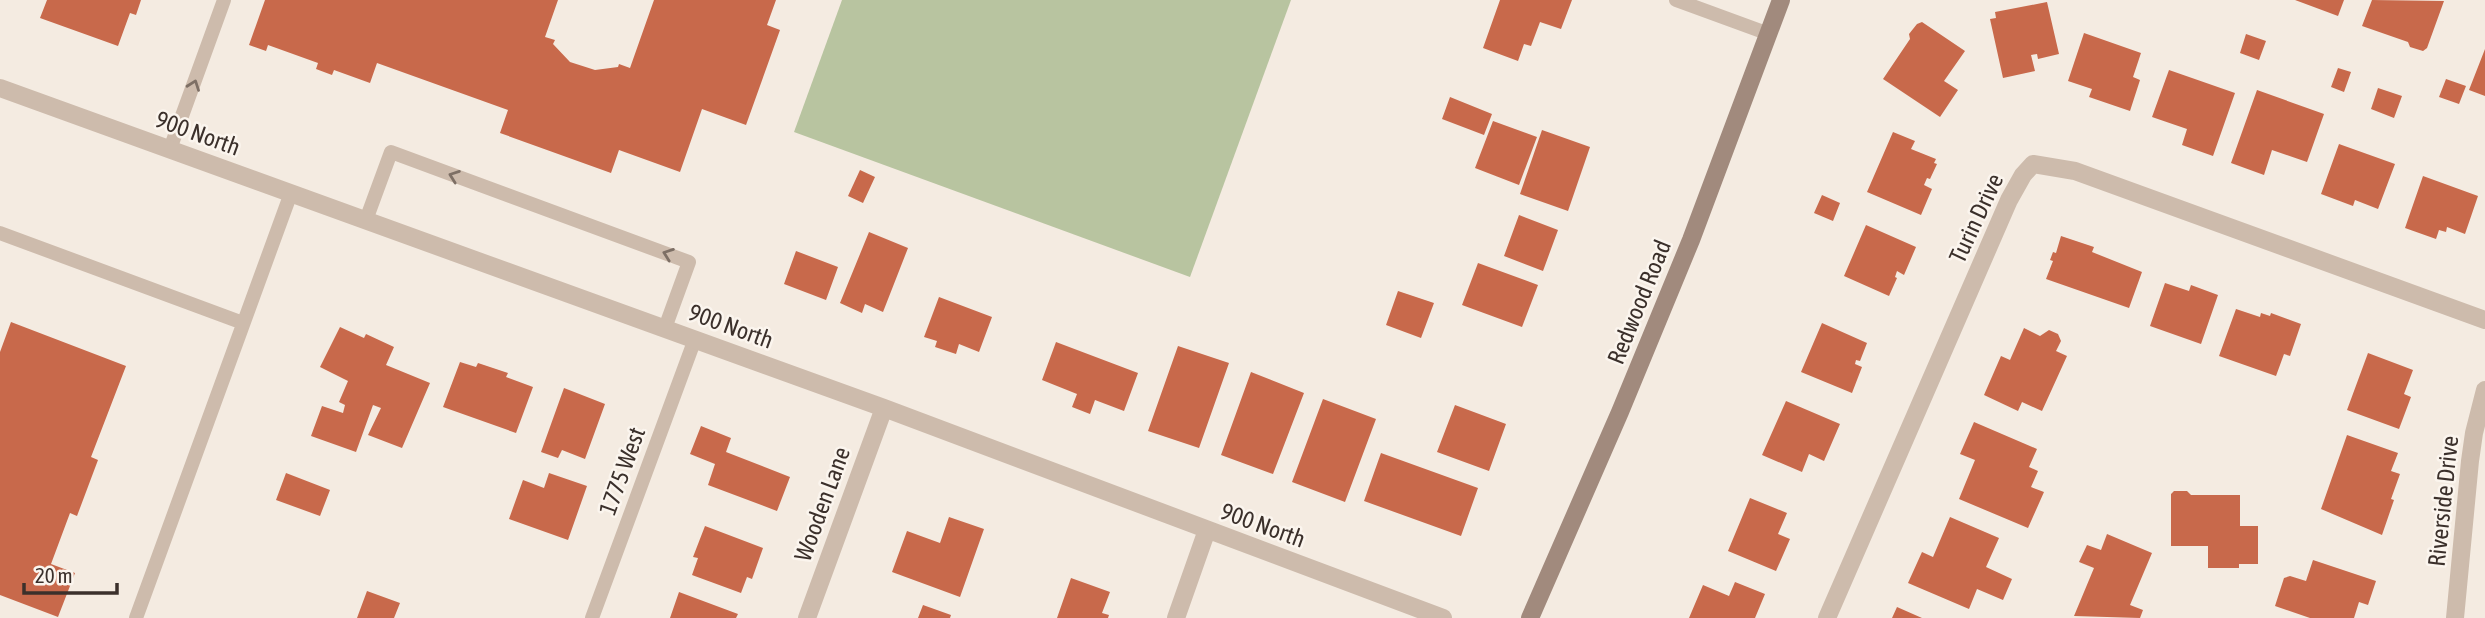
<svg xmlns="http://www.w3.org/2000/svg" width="2485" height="618" viewBox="0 0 2485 618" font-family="'Asap Condensed',sans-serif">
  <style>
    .green { fill: #b8c4a0 }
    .building { fill: #c8694b }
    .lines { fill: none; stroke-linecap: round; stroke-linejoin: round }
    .lane { stroke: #cdbbac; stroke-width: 14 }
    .street { stroke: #cdbbac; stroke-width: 18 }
    .secondary { stroke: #a18a7d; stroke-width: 18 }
    .oneway { stroke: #7d6f65 }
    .labels { text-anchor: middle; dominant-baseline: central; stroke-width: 5; stroke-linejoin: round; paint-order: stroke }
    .street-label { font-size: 24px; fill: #3b302b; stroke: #fbf5ee }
  </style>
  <rect width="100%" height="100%" fill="#f4ebe1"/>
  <path class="green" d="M842,0H1291L1190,277L794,132Z"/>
  <path class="building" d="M47,0H141L136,15L130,13L118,46L40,18Z
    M265,0H558L545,37L555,40L553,44L570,62L595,70L618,67L619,64L630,68L654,0H776L767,25L780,30L746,125L702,109L680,172L619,150L611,173L500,133L508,110L377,63L370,83L334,70L332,75L316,69L318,63L268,45L266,51L249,45Z
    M1500,0H1572L1561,29L1540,22L1531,46L1524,44L1518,61L1483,48Z
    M2295,0H2344L2338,16Z
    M2372,0L2444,1L2427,48L2423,51L2410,47L2408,42L2362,26Z
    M2047,2L2059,54L2038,59L2037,54L2031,55L2035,71L2003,78L1990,19L1996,18L1995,12Z
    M1922,22L1965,51L1944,81L1958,90L1940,117L1883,79L1910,39L1909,34L1917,24Z
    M2084,33L2141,53L2133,77L2140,80L2130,111L2089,97L2092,89L2068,81Z
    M2246,34L2266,41L2259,60L2240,53Z
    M2485,49V96L2469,90Z
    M2338,68L2351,72L2344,92L2331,87Z
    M2169,70L2235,93L2213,156L2182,145L2187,129L2152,117Z
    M2446,79L2466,86L2459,104L2439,97Z
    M2378,88L2402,96L2394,118L2371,109Z
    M2257,90L2324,114L2307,162L2272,150L2264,175L2231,163Z
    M1450,97L1492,114L1484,135L1442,119Z
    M1493,121L1537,137L1519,185L1475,168Z
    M1542,130L1590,147L1568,211L1520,194Z
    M1893,132L1915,141L1911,149L1936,159L1934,163L1937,164L1930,179L1927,178L1924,185L1932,189L1921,215L1867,192Z
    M2339,144L2395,164L2378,209L2355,200L2353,206L2321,194Z
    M860,170L875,177L863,203L848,196Z
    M2423,176L2478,196L2465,234L2447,227L2446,232L2439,230L2436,239L2405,228Z
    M1822,195L1840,203L1833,221L1814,213Z
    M1519,215L1558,230L1543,271L1504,256Z
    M1866,225L1916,247L1904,275L1897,271L1895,277L1897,278L1889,296L1844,276Z
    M869,232L908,248L883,312L865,304L862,313L840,303Z
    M2061,236L2094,247L2092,252L2142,272L2129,308L2046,279L2053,261L2050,260L2053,252L2056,253Z
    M796,251L838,267L826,300L784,284Z
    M1478,263L1538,285L1522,327L1462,305Z
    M2165,283L2189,291L2191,285L2218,295L2201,344L2150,326Z
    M1398,291L1434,303L1421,338L1386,325Z
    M939,297L992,317L979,352L959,344L956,354L935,347L937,341L924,337Z
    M2236,309L2260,317L2261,313L2270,316L2271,313L2301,324L2290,356L2284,354L2276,376L2219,356Z
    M11,322L126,366L91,457L98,460L77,516L70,513L51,564L75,573L58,617L0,595V352Z
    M1822,323L1867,343L1860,361L1856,360L1855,364L1862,367L1852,393L1801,372Z
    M340,327L364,338L366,334L394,347L386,365L430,383L402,448L368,435L381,408L373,405L356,452L311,436L322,406L343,413L345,405L339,402L348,381L320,367Z
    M2024,328L2040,336L2049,330L2058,334L2061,341L2056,351L2067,356L2042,411L2022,402L2018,411L1984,395L2001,356L2010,360Z
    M1056,342L1138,373L1124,411L1095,400L1090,414L1072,407L1077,394L1042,380Z
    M1178,346L1229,363L1199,448L1148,431Z
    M2368,353L2413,370L2404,394L2411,397L2399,429L2347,410Z
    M460,362L476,367L478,363L508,373L506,377L533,387L516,433L443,407Z
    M1251,372L1304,393L1273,474L1221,455Z
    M564,388L605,404L585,459L562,450L558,458L541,452Z
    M1323,399L1376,419L1345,502L1292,482Z
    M1786,401L1840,424L1824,461L1809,454L1802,472L1762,455Z
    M1455,405L1506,424L1489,471L1437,452Z
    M1974,422L2037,449L2029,467L2038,471L2031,487L2044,492L2028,528L1959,499L1975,460L1960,454Z
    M701,426L731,438L726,452L790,477L777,511L708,485L715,464L690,454Z
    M2347,435L2398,453L2391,471L2400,474L2391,499L2394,500L2382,535L2321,509Z
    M1381,453L1478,488L1461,536L1364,501Z
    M286,473L330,490L320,516L276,500Z
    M549,473L587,486L568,540L509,519L523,480L544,488Z
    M2174,491H2187L2191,495H2240V526H2258V564H2239V568H2208V546H2171V494Z
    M1750,498L1787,513L1778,534L1790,539L1776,571L1728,551Z
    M949,517L984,529L960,597L892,572L907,531L940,543Z
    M1950,517L1999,538L1986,567L2012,579L2003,600L1977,589L1969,609L1908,583L1922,552L1933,557Z
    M705,526L763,548L752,579L747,577L741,593L692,575L698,558L693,557Z
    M2107,534L2152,553L2130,605L2143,610L2140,618L2074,616L2094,568L2079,562L2087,545L2101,550Z
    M2313,560L2376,581L2368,605L2359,602L2354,618H2310L2275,606L2284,578L2290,576L2306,581Z
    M1071,578L1110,592L1102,613L1109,615L1108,618H1057Z
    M1735,582L1765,594L1755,618H1689L1703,585L1729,596Z
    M367,591L400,603L394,618H357Z
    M679,592L738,614L736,618H670Z
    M923,605L951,615L950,618H918Z
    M1897,607L1922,618H1892Z"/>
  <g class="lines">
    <path class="lane" d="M1676,0L1769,34
      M170,149L224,0
      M366,220L391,152L689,262L665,328
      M0,233L243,323
      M136,618L291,193
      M592,618L695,339"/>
    <path class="street" d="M0,88L884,408L1443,618
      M807,618L884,408
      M1176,618L1207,530
      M1827,618L2009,200L2023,175L2033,164L2075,171L2485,320
      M2455,618L2470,461L2474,433L2485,390"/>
    <path class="secondary" d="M1530,618L1620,412L1691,240L1781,0"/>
  </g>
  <defs><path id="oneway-chevron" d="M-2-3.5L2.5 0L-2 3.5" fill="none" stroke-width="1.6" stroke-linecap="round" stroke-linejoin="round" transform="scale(1.75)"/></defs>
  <g class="oneway">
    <use href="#oneway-chevron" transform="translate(194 85) rotate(-70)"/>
    <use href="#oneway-chevron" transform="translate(454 176) rotate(-160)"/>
    <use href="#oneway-chevron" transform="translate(668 254) rotate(-160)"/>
  </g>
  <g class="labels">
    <g class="street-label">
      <text transform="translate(198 133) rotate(20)">900 North</text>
      <text transform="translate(1976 218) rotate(-65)">Turin Drive</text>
      <text transform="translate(1639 302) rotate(-68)">Redwood Road</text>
      <text transform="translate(731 326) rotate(20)">900 North</text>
      <text transform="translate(622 471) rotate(-70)">1775 West</text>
      <text transform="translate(2443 501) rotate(-84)">Riverside Drive</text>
      <text transform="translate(822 504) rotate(-70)">Wooden Lane</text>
      <text transform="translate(1263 525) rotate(20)">900 North</text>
    </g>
  </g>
  <path d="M24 583v10h93v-10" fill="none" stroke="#3b302b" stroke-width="3.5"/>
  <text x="35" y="583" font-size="21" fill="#3b302b" stroke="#fbf5ee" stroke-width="5" paint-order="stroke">20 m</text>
</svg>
